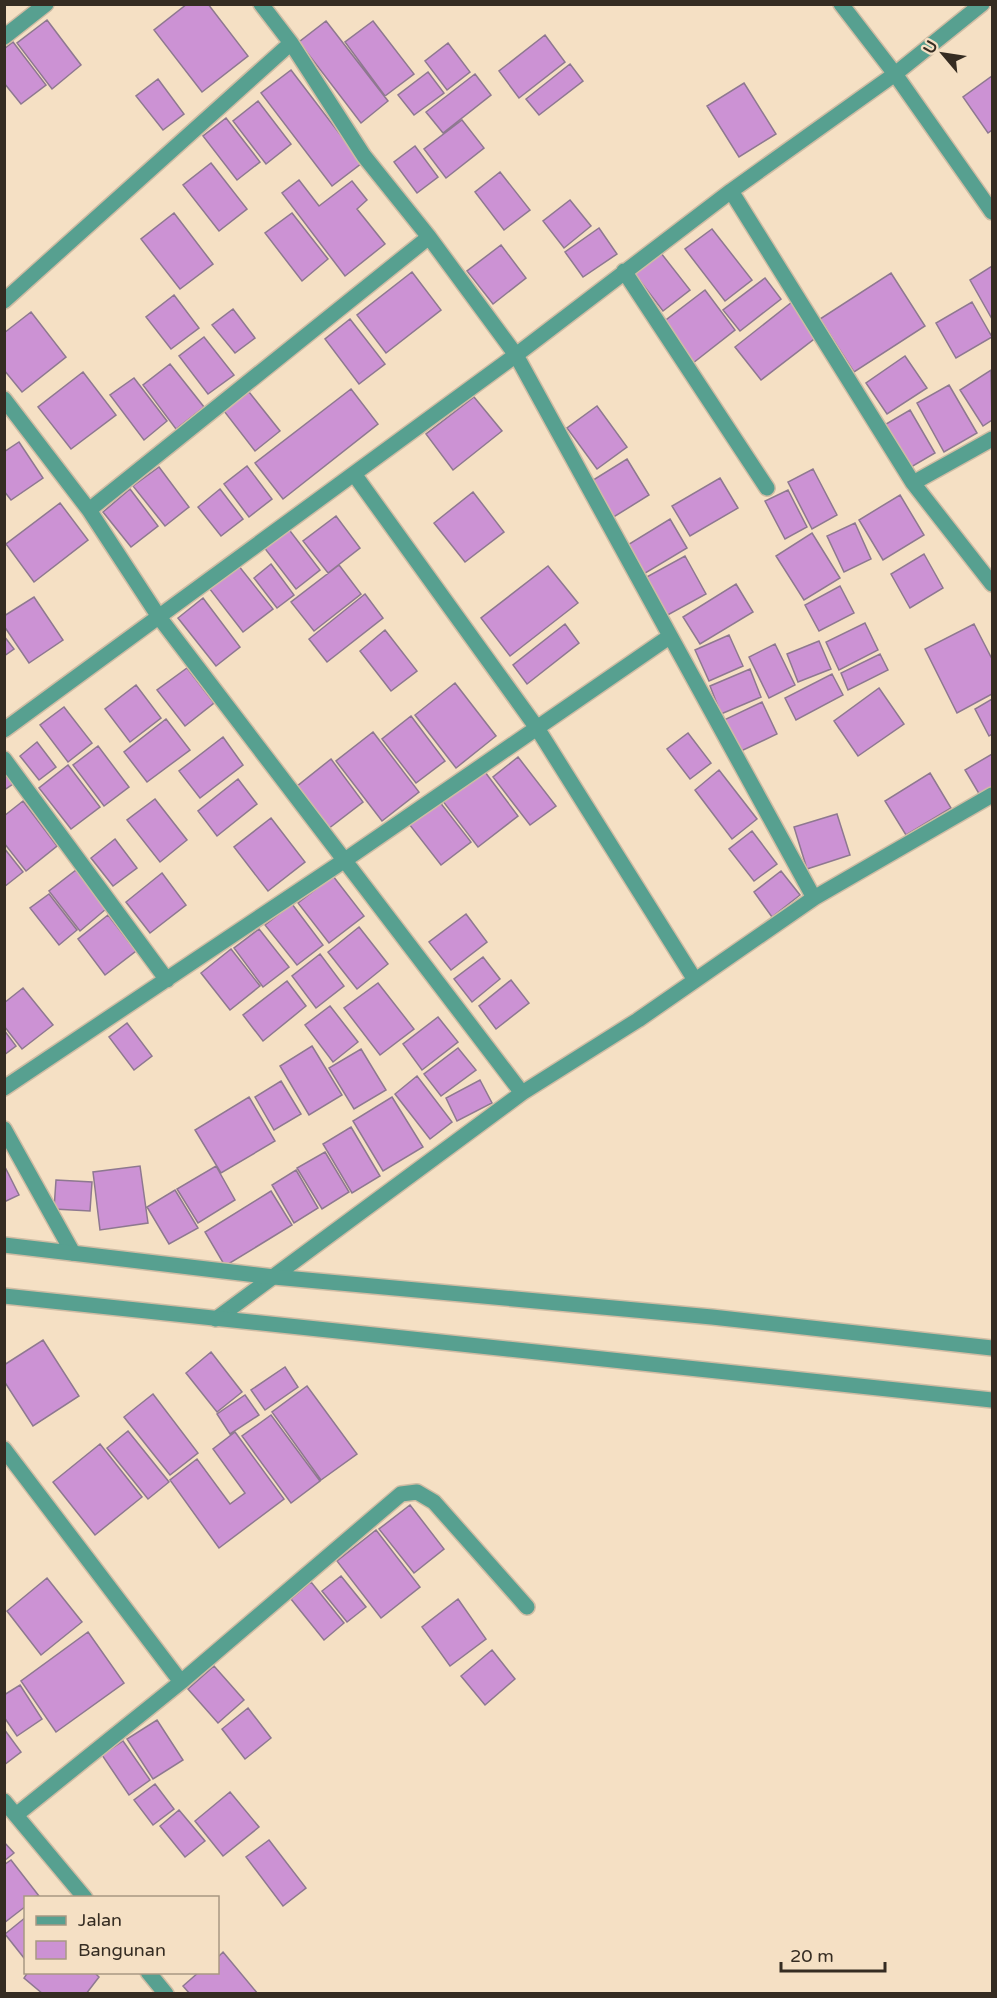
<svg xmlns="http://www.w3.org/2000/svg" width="997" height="1998" viewBox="0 0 997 1998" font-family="'Varela Round',sans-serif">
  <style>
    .building { fill: #cc92d4; stroke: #8e7890; stroke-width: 1.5 }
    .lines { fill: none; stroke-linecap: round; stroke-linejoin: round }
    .minor-casing { stroke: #cfbca4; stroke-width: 18 }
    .tertiary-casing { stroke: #cfbca4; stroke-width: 18 }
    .minor { stroke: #57a090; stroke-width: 15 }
    .tertiary { stroke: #57a090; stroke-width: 15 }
  </style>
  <rect width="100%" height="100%" fill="#f5e0c4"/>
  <path class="building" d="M187,4H208L248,56L202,92L154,30Z
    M47,20L81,65L52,89L17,43Z
    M326,21L388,101L361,123L299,42Z
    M373,21L414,74L385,96L345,42Z
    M545,35L565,62L519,98L499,71Z
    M13,42L46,85L21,104L4,83V49Z
    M448,43L470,72L447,90L425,61Z
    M570,64L583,81L539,115L526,99Z
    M291,70L362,163L332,186L261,93Z
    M428,72L444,93L414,115L398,95Z
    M475,74L491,95L443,133L426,112Z
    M992,76V130L988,133L963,97Z
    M158,79L184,114L163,130L136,96Z
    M744,83L776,134L739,157L707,106Z
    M258,101L291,144L266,164L233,121Z
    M226,118L260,162L237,180L203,136Z
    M462,120L484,148L446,178L424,149Z
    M415,146L438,177L417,193L394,162Z
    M211,163L247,209L219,231L183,185Z
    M500,172L530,210L504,230L475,192Z
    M299,180L319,206L352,181L367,200L357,209L385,244L345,276L282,193Z
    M570,200L591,226L564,248L543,221Z
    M174,213L213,264L180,289L141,239Z
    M292,213L328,259L302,281L265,233Z
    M599,228L617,254L583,277L565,252Z
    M712,229L752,280L725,301L685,249Z
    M501,245L526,278L493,304L467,271Z
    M657,248L690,290L663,311L631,269Z
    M992,266V319L970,280Z
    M412,272L441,310L386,353L357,315Z
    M891,273L925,326L854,372L820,319Z
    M765,278L781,299L740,331L723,310Z
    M705,290L735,330L693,363L662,323Z
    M174,295L199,328L171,349L146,317Z
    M792,302L818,336L761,380L735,347Z
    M972,302L992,337L956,358L936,323Z
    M233,309L255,338L235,353L212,325Z
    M31,312L66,357L22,392L4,370V333Z
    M350,319L385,364L359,384L325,339Z
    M204,337L234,375L208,394L179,356Z
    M905,356L927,388L887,414L866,383Z
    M170,364L204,407L176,429L143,385Z
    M991,370L992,420L983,426L960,390Z
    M83,372L116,415L71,449L38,407Z
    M134,378L167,421L144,440L110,395Z
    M949,385L977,433L944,452L917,403Z
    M351,389L378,424L283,499L255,463Z
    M249,392L280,431L255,451L224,411Z
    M474,397L502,431L453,470L426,434Z
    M597,406L627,447L597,469L567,428Z
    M910,410L935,453L906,470L881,427Z
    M19,442L43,478L11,500L4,491V452Z
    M627,459L649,495L612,518L590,482Z
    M247,466L272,499L249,517L224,484Z
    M159,467L189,507L165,526L133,486Z
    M813,469L837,515L812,529L788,482Z
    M720,478L738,508L690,536L672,506Z
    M130,489L158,526L131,547L103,512Z
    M220,489L243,519L221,536L198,507Z
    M788,490L807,527L785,539L765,501Z
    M473,492L504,532L465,562L434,523Z
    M900,495L924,535L883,560L859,520Z
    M60,503L88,540L34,582L6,544Z
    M336,516L360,548L328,573L303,541Z
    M670,519L687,548L642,575L626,546Z
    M855,523L871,559L844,572L827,536Z
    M287,527L320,570L296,589L263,546Z
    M812,533L840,578L804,600L776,556Z
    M924,554L943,588L910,608L891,574Z
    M685,556L706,594L664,617L643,579Z
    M271,564L294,595L277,608L254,578Z
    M238,565L273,609L243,632L209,588Z
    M339,565L361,594L314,631L291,602Z
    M548,566L578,603L510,656L481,618Z
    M736,584L753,612L700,644L683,617Z
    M840,586L854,613L819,631L805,605Z
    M365,594L383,618L327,662L309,639Z
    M34,597L63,640L29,663L4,626V616Z
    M203,598L240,647L216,666L178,618Z
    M865,623L878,650L839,670L826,642Z
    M565,624L579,643L527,684L513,665Z
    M974,624L992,659V694L957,713L925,649Z
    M385,630L417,671L391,691L360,651Z
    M729,635L743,666L709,681L695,650Z
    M4,636L14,649L4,656Z
    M819,641L831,669L798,682L787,654Z
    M775,644L795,685L769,698L749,657Z
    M880,654L888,670L848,690L841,673Z
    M187,668L214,703L185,726L157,690Z
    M750,669L761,697L721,714L710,686Z
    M832,674L843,695L796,720L785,698Z
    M455,683L496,736L456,768L415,715Z
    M136,685L161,718L130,742L105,709Z
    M879,688L904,724L858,756L834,721Z
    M992,699V734L989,736L975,709Z
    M762,702L777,734L739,752L724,720Z
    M64,707L92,743L68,762L40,725Z
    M411,716L445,761L416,783L382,739Z
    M166,719L190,750L147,782L124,752Z
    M373,732L419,792L382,821L336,761Z
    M688,733L711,763L690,779L667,749Z
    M223,737L243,765L200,798L179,771Z
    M37,742L56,767L39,780L20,756Z
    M98,746L129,787L104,806L73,765Z
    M992,754V791L981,797L965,770Z
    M518,757L556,806L530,825L493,777Z
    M331,759L363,802L328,829L296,787Z
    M68,765L100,807L71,829L39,788Z
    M482,768L518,816L478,847L442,800Z
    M719,770L757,819L732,839L695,790Z
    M4,773L13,784L4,790Z
    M930,773L951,808L906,835L885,801Z
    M238,779L257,804L217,836L198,811Z
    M155,799L187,840L160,862L127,820Z
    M23,801L57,846L26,871L4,843V816Z
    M439,801L471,842L441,865L409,824Z
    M837,814L850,855L807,869L794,827Z
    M271,818L305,862L268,891L234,847Z
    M752,831L777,864L754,881L729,849Z
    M115,839L137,868L113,886L91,858Z
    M4,848L23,872L4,887Z
    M76,870L106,909L80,931L49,891Z
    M781,871L800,895L772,917L754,892Z
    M162,873L186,905L150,933L126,902Z
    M333,876L364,916L329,943L298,903Z
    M49,894L77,930L59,945L30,908Z
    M292,904L323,945L297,965L265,925Z
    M466,914L487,942L451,970L429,942Z
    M108,915L136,951L105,975L78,939Z
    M359,927L388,964L357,989L328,952Z
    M259,929L289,967L263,987L234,948Z
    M231,949L260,986L230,1010L201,973Z
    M320,954L344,986L316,1008L292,976Z
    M483,957L500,979L472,1002L454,979Z
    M511,980L529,1003L496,1029L479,1006Z
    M287,981L306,1006L263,1041L243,1015Z
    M378,983L414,1029L380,1055L344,1008Z
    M23,988L53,1025L22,1049L4,1026V1003Z
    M330,1006L358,1042L333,1062L305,1025Z
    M438,1017L458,1042L422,1070L403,1044Z
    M127,1023L152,1056L134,1070L109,1037Z
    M4,1030L16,1046L4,1055Z
    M312,1046L342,1095L309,1115L280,1066Z
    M458,1048L476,1070L441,1096L424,1074Z
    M361,1049L386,1090L354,1109L329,1068Z
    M417,1076L452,1122L430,1139L395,1094Z
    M480,1080L492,1103L457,1121L446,1098Z
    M281,1081L301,1114L274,1130L255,1097Z
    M249,1097L275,1141L221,1173L195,1130Z
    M392,1097L423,1147L383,1171L353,1121Z
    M351,1127L380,1176L352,1193L323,1144Z
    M325,1152L349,1192L322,1209L297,1168Z
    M4,1165L19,1195L4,1202Z
    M140,1166L148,1223L100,1230L93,1172Z
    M216,1166L235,1200L198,1223L177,1189Z
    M296,1170L318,1208L294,1223L272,1185Z
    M56,1180L92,1182L90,1211L54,1209Z
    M175,1190L198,1228L169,1244L147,1207Z
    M271,1191L292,1225L225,1266L205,1232Z
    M43,1340L79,1396L33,1426L4,1381V1365Z
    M211,1352L242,1392L217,1412L186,1373Z
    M285,1367L298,1387L265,1410L251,1390Z
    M307,1386L357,1454L321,1480L272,1412Z
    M153,1394L198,1453L170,1475L124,1417Z
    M245,1395L259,1415L230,1434L217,1414Z
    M271,1415L320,1481L291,1503L242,1436Z
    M128,1431L169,1482L148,1499L107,1448Z
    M235,1432L284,1499L219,1548L170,1480L197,1459L230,1504L245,1493L213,1449Z
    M100,1444L142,1497L95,1535L53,1482Z
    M410,1505L444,1549L414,1573L379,1529Z
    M376,1530L420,1587L381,1618L337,1561Z
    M341,1576L366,1607L347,1622L322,1591Z
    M47,1578L82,1622L41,1655L7,1611Z
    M311,1582L344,1623L324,1640L291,1599Z
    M458,1599L486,1639L450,1666L422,1627Z
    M88,1632L124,1683L56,1732L21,1681Z
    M492,1650L515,1679L485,1705L461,1676Z
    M214,1666L244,1700L218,1723L188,1689Z
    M20,1685L42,1719L17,1736L4,1717V1695Z
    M248,1708L271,1738L245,1759L222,1729Z
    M157,1720L183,1760L153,1779L127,1739Z
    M4,1729L21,1752L4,1765Z
    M123,1741L150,1780L129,1795L102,1755Z
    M155,1784L174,1809L153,1825L134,1800Z
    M230,1792L259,1827L223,1856L195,1821Z
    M179,1810L205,1841L185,1857L160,1826Z
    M269,1840L306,1888L283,1906L246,1857Z
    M4,1842L14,1853L4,1861Z
    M11,1860L39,1896L26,1898V1906L4,1923V1865Z
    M26,1917V1957L24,1958L5,1934Z
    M223,1952L258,1994H190L183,1986L199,1972H218V1957Z
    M28,1972H94L99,1977L86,1994H43L24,1978Z"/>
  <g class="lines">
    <defs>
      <path id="minor" d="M261,4L291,43L364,156L429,237L516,355L814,898
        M841,4L895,74L992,212
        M4,37L46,4
        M731,191L913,483L992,584
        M624,271L767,488
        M4,301L291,43
        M4,399L89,510L159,617L522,1093
        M354,474L537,728L695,980
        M913,483L992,439
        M89,510L429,237
        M4,730L516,355L731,191L895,74L982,4
        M4,759L167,980
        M4,1088L345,860L669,637
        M4,1129L73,1253
        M216,1319L522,1093L638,1020L814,898L992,795
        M4,1449L181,1682
        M4,1801L85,1898
        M16,1815L181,1682L401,1494L417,1492L434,1502L527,1607
        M148,1972L166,1994"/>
      <path id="tertiary" d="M4,1245L274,1277L712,1317L992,1348
        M4,1296L992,1400"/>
    </defs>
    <use href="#minor" class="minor-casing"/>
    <use href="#tertiary" class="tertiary-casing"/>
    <use href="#minor" class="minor"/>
    <use href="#tertiary" class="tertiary"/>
  </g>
  <rect width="997" height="1998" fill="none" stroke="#352c22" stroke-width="12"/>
  <rect x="24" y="1896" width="195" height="78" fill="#f5e0c4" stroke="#a89883" stroke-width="1.5"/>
  <rect x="36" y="1916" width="30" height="9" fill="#57a090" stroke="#a89883" stroke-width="1.5"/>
  <text x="78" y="1926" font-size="18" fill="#352c22">Jalan</text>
  <rect x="36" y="1941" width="30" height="18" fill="#cc92d4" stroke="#a89883" stroke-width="1.5"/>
  <text x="78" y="1956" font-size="18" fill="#352c22">Bangunan</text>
  <g transform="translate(943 54) rotate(299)" stroke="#f5e0c4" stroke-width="4.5" paint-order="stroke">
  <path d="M0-4.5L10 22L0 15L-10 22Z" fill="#352c22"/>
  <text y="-9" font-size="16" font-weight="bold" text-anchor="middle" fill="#352c22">U</text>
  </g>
  <path d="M781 1962v9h104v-9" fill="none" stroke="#352c22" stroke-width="3"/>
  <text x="790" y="1962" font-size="18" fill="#352c22" stroke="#f5e0c4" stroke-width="4.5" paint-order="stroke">20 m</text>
</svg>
